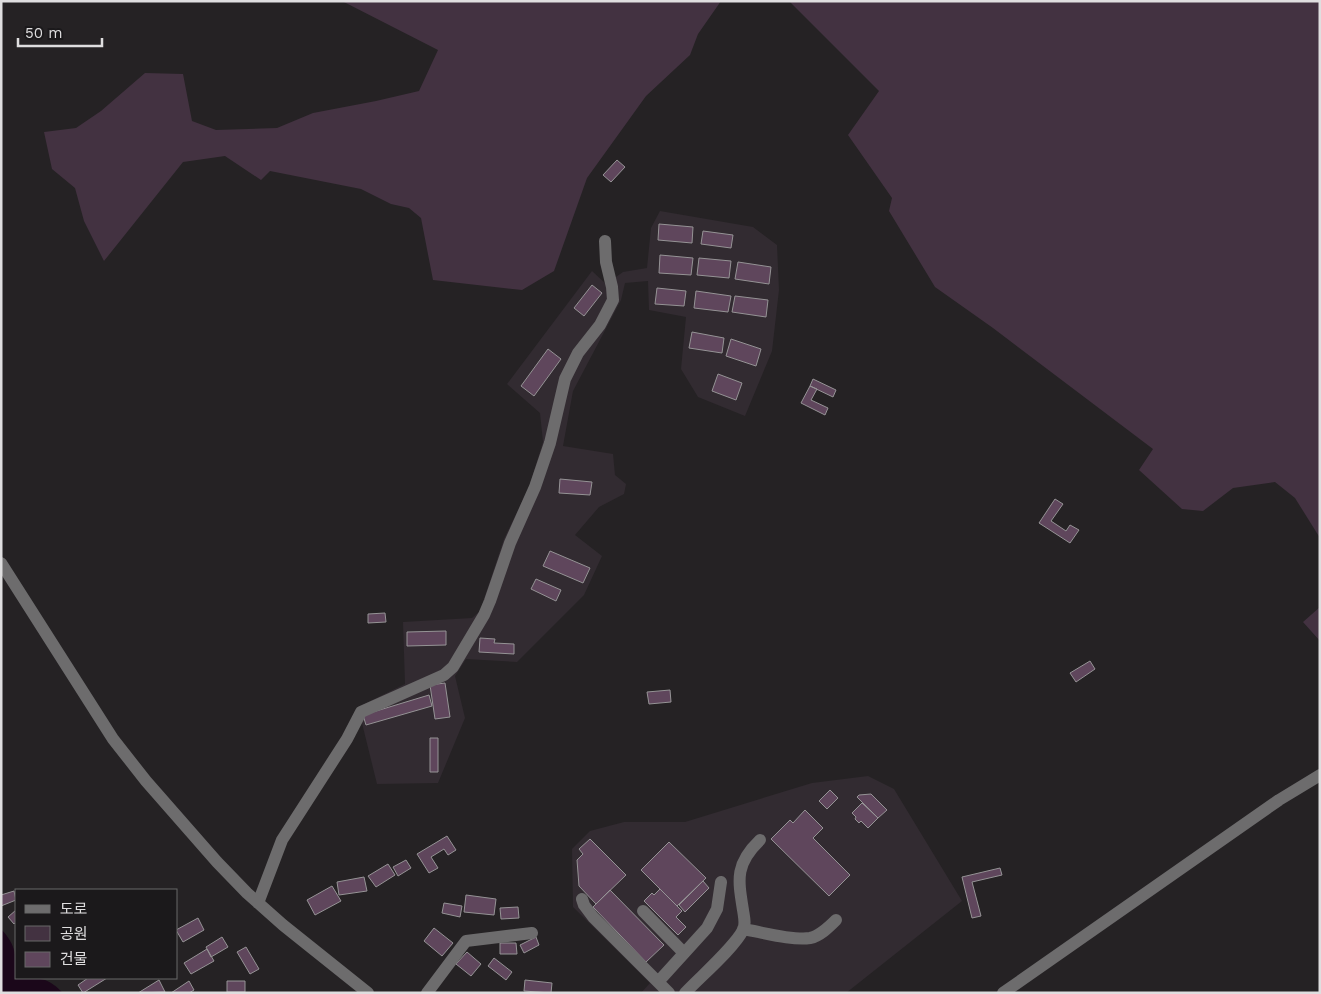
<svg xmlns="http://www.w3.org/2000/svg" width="1321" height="994" viewBox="0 0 1321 994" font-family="'Work Sans','Noto Sans KR',sans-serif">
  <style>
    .built { fill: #322b31 }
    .green { fill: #433241 }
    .water { fill: #1b071a }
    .building { fill: #5f465c; stroke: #959395 }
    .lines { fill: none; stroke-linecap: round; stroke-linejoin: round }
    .minor { stroke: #6d6c6d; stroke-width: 12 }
  </style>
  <rect width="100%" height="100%" fill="#252224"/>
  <path class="built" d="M660,211L753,227L777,245L779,290L772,351L745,416L698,397L681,369L686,317L649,310L648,281L625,283L621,300L573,391L563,446L613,454L615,475L626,484L624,494L599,507L575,535L602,556L584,595L517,662L466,659L455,676L465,718L438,783L377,784L358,707L405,684L403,622L472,618L480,611L504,539L529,487L543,442L540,413L507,384L592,271L606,284L623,272L647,268L651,228Z
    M868,776L894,789L962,901L846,993H641L650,983L573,907L572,849L590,831L624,822H685L812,783Z"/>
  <path class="green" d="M342,1H721L698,34L690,55L646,96L587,178L554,271L522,290L433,280L421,218L409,208L391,204L361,189L270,171L261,180L225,156L183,162L104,261L84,221L75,188L52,169L44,132L76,128L101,111L145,73L183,74L192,121L216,130L277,128L313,113L376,101L419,91L438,50Z
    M789,1H1320V538L1295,498L1275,482L1233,488L1203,511L1182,509L1139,470L1153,449L993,328L935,287L889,211L892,198L848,135L879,91Z
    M1320,607V641L1303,622Z"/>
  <path class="water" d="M1,929C17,946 16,956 16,978C38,978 47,976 63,993H1Z"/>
  <path class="building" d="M617,160L625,167L611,182L603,175Z
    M659,224L693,227L692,243L658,240Z
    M703,231L733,235L731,248L701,244Z
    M660,255L693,258L691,275L659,273Z
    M699,258L731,261L729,278L697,275Z
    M738,262L771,267L769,284L735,279Z
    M592,285L602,293L584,316L574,308Z
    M657,288L686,291L684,306L655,304Z
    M696,291L731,296L728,312L694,308Z
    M735,296L768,300L766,317L732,312Z
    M692,332L724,338L722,353L689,348Z
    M731,339L761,349L756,366L726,356Z
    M548,349L561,359L534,396L521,386Z
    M718,374L742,383L736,400L712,391Z
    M813,379L836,390L833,397L810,386Z
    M810,386L817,389L811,400L828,408L825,415L801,403Z
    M560,479L592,482L590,495L559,493Z
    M1055,499L1063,504L1051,521L1066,531L1070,525L1079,530L1070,543L1039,523Z
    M550,551L590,568L583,583L543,566Z
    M536,579L561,590L556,601L531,589Z
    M385,613L386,622L368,623V614Z
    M446,631V645L407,646V632Z
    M480,638L495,639L494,643L514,644V654L479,652Z
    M1090,661L1095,669L1076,682L1070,673Z
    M445,683L450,717L435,719L430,685Z
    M670,690L671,702L649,704L647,692Z
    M429,695L432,706L366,725L363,715Z
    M430,738H438V772H430Z
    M830,790L838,798L827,809L819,801Z
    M871,794L887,810L878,818L857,797L859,795Z
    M862,803L878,818L868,828L861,821L859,823L855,819L856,817L852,813Z
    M805,810L823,828L813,838L850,875L829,896L771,839L790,820L793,823Z
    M447,836L456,850L448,855L444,849L431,857L438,868L429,873L417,854Z
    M590,839L626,875L596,904L579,886L577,860L583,854L579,849Z
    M669,842L706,878L677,906L641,870Z
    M406,860L411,868L398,876L393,867Z
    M388,864L395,875L376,887L368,876Z
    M1000,868L1002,875L972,882L981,916L972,918L962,877Z
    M364,877L367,891L339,895L337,882Z
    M703,881L709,888L685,912L679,905Z
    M332,886L341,901L315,915L307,900Z
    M660,889L682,911L676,917L686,927L678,935L644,901L652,893L654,895Z
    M610,890L664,945L646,962L593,907Z
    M14,891L16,900L1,906V895Z
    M466,895L496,899L494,915L464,912Z
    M444,903L462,906L460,917L442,913Z
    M518,907L519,918L501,919L500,908Z
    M16,910V922L14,924L8,917Z
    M198,918L204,930L183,942L176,930Z
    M434,928L453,943L442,956L424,941Z
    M222,937L228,947L211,957L206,947Z
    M536,937L539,945L524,953L520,945Z
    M500,943H516L517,954H500Z
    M246,947L259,969L250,974L237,952Z
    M207,949L214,961L191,974L184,963Z
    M467,952L481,964L471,976L456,964Z
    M494,958L512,972L506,980L488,966Z
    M88,978H107L83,993L78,985Z
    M159,980L165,992L138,993Z
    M525,980L552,983L551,993L524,991Z
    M189,981L194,990L189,993H171Z
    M227,981H245V992H227Z"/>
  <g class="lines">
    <path class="minor" d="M1,563L113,739L146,781L217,862L247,893L283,925L368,993
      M582,899L584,905L593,917L669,993
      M258,903L282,840L347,739L361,712L444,675L453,667L484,615L490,601L510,543L535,487L550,443L565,379L578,353L600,325L613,300L612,287L606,262L605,241
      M643,911L684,953
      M743,929C761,932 793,941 810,938C820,936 829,927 836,920
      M658,982L707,928L717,909L721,882
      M427,993L466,941L532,933
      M685,993C700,977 734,948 743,930C746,924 744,917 743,910C738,879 735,864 760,840
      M1003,993L1279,800L1320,775"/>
  </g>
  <rect width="1321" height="994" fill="none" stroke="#dfdedf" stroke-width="5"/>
  <rect x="15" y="889" width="162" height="90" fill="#1b191b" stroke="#696869"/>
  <rect x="25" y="905" width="25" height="8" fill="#6d6c6d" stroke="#696869"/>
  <text x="60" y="914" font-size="15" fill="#dfdedf">도로</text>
  <rect x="25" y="926" width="25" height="15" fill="#433241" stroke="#696869"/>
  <text x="60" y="939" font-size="15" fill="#dfdedf">공원</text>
  <rect x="25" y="952" width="25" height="15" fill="#5f465c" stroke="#696869"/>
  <text x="60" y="964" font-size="15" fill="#dfdedf">건물</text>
  <path d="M18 38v8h84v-8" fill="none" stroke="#dfdedf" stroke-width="2.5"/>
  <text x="25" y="38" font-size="15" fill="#dfdedf" stroke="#1b191b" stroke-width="4" paint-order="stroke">50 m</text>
</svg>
